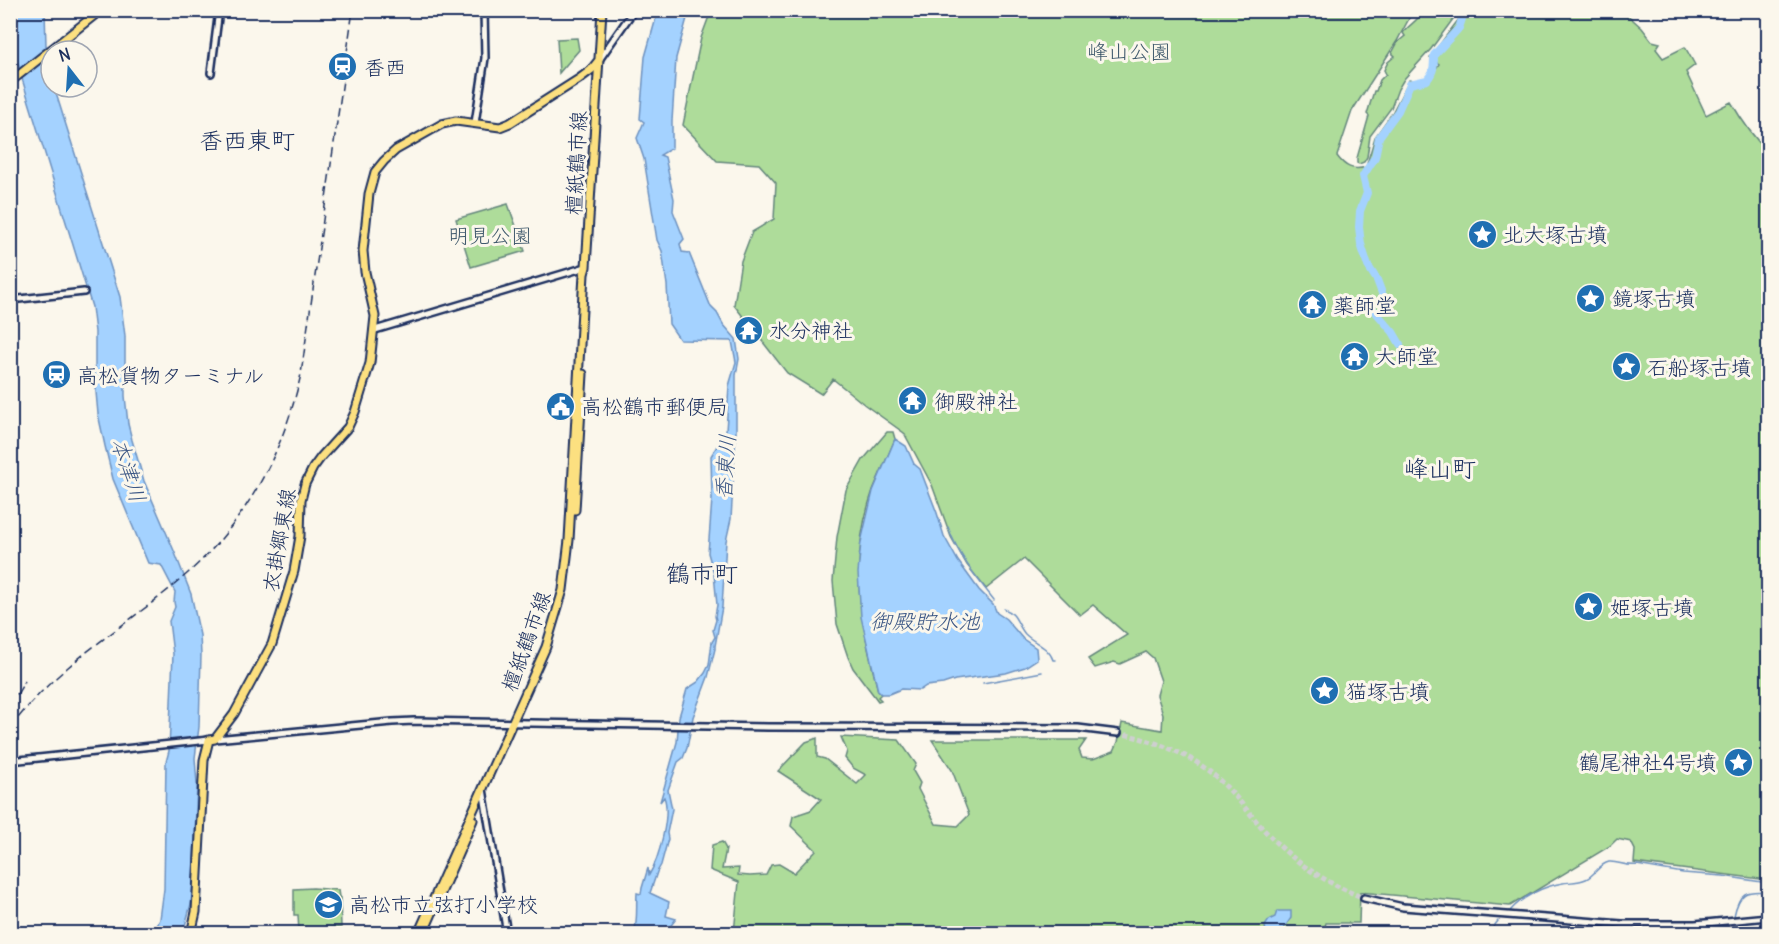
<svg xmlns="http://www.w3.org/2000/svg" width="1779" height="944" viewBox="0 0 1779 944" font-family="Delius,'Klee One',sans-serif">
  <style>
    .green { fill: #aedc9a; stroke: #64867c; stroke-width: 1.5 }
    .water { fill: #a4d2ff; stroke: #6d91bf; stroke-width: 1.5 }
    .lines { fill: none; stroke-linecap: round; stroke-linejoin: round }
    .stream { stroke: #6d91bf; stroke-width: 1.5 }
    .river { stroke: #a4d2ff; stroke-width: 8 }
    .minor-tunnel { stroke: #cecfd0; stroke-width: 5; stroke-dasharray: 5 2.5; stroke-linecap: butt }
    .minor-casing { stroke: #1b2f5e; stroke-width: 10 }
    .major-casing { stroke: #1b2f5e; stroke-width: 11 }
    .minor { stroke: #fbf7ec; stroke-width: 5 }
    .major { stroke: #fce080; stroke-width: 7 }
    .rail { stroke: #1b2f5e; stroke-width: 1.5; stroke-dasharray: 9 4.5; stroke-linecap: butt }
    .labels { text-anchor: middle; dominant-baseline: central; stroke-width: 6; stroke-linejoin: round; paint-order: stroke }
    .park-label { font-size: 21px; fill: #405a6d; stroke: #fbf7ec }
    .poi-label { font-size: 21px; fill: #1b2f5e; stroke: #fbf7ec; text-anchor: start }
    .street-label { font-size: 21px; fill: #1b2f5e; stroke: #fbf7ec }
    .water-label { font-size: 22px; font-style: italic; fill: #3d5886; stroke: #fbf7ec }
    .quarter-label { font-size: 24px; fill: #1b2f5e; stroke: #fbf7ec }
  </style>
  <rect width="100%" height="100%" fill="#fbf7ec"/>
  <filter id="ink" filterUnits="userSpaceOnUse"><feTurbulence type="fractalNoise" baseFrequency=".0167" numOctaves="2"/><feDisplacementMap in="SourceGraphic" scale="12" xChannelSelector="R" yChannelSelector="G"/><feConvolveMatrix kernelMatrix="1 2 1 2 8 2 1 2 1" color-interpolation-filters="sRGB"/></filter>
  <g filter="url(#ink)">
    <path class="green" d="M711,11H1413L1397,41L1352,111L1337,156C1345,167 1353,171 1366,167L1375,137L1392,113L1409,80L1418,81L1430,78L1439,64L1430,57L1465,11H1623L1642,28L1652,41L1660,43L1656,49L1663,58L1685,47L1695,65L1686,72L1706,115L1731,102C1742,121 1753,137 1768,152V880L1634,863L1635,850L1631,842L1617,839L1610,846L1510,906L1360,892L1359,923H1326L1323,933H734L739,882L710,870L712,845L722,842L726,849L722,869L739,868L738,875L750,876L766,875L771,865L779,864L794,873L816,850L791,826L793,816L811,810L821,799L778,771L806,742L817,738V757L825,759L857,784L866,775L853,768L845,758L847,751L841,737L899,740L916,764L913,771L920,783L918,789L936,824L958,826L969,815L952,770L932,740H1086L1079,750L1082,758L1093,759L1114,751L1118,742L1122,723L1162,730L1163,714L1157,695L1161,681L1153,658L1146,652L1120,664L1114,662L1095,668L1088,659L1127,635L1093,605L1080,615L1024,559L986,589L967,565L951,537L932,485L904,433L865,405L833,379L821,394L787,373L734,305L741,261L752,232L774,219L776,183L759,164L717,161L683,125L701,38Z
      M1422,11H1459L1431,49L1404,79L1398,89L1391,108L1370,136L1367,157L1364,162L1359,164L1357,163V158L1369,116L1367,114L1374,91H1376L1380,80L1386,74L1384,70L1388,62L1395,56L1392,53L1398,42L1405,36L1403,33C1409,24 1419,21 1422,11Z
      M577,38L579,50L559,73L557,39Z
      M508,204L525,251L471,267L456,219Z
      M887,432H893L895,439C888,456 880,473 873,490C848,562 860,620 878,691L881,694L878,697L881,700L878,701L853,668L848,657L837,624L833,581L837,537L846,490L863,460Z
      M313,888L338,890L339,897H340L341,927L331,928V932L299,933L298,915H294V889Z"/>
    <path class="water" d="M10,11H45L46,46L51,74V87H54L120,297L125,336V396L128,424L132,440L144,481L175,553L191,594L200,635L201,655L199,727L195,758L197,784L193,885L191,904L183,933H154L160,919L164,889L166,762L169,751L173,654L169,621L175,607L174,602L175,592L161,565L148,563L113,479L105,446L98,414L95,381V332L92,307L23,82L17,60Z
      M658,11H689L676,58L672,121V148L660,155L665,157L674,199L673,211L684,239L680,244L682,252L689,253L711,307L717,313L723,324L736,339L739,359L736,375V433L731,519L726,541L722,607L715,646V649L708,677L693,717L687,748L683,758L678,762L668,790L672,809L667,833L668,839L661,865L657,872L650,893L669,902L666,916L676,919L665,933L634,934C638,920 636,907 637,893L641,894L642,888L648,868L649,875C659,859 671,814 664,797L660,802L677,742L679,717L687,689L698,682L705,673L709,665L712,642L715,637L713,630L716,620L715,616L717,605L714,574L708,553L712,499L711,456L726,431L729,386L736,362L732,341L680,340L669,324L667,285L662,251L657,240L644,159L637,138L644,122L640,119L645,57Z
      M895,439L906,446L914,464L920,469L937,513L944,536L958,561L979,590L993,604L997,613L1006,619L1023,639L1036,648L1037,659L1025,667L1006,673L955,680L943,684L926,686L920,690L901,689L889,694H881L878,691L861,617L858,573L861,542L873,491Z
      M1277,911H1291V918L1281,933H1266L1265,926L1269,920L1275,917Z"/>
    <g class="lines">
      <path class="stream" d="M948,527C958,555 976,577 994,600
        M1004,609C1017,613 1017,625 1025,634C1034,643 1049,647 1053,660H1056
        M983,683L1042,672
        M1510,911C1523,896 1544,886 1563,883C1571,882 1580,882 1586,879C1595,875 1599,864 1609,862C1618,861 1625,867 1637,865L1683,873L1723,876L1768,883
        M1734,916C1739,892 1746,890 1768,892
        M1491,930L1498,921
        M1725,934L1732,926"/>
      <path class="river" d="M1383,296L1377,280L1368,266L1361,244L1359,227L1360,211L1367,193L1363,176L1375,157L1379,137L1398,111L1410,84L1427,80C1434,72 1434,66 1434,55L1459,28L1463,16L1467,10
        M1373,309L1393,332L1400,344"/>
      <path class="minor-tunnel" d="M1118,733C1148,739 1177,749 1202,766C1227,783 1246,810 1266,832C1293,862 1326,883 1364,898"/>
      <defs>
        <path id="minor" d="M599,60L634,10
          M211,73L219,10
          M475,123L485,58L484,10
          M10,300L84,292
          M375,330L586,267
          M215,739L392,722L414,721L768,727L1078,728L1118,733
          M10,761L209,740
          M483,789L507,934
          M1364,898L1403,907L1622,924H1695L1768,917"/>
        <path id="major" d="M10,82L101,10
          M575,510L583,374
          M191,934L196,912L204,760L209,740L215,739L234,714L272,644L294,571L300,536L301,500L305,484L313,468L321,457L348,427L355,412L370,363L375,316L365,272L363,251L369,194L375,172L384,161L396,150L442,124L456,121L500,127L510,123L579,79L591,70L599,60
          M418,934L546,647L563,590L569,540L584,274L586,267L602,10
          M423,934L473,820"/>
      </defs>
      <use href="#minor" class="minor-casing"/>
      <use href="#major" class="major-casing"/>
      <use href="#minor" class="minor"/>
      <use href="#major" class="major"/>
      <path class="rail" d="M10,706L25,681
        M10,728C27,706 46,686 67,668C106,635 150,607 188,573C247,520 284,451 301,374L353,10"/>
    </g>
  </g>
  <defs>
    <symbol id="station-disc" viewBox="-11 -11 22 22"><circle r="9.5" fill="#1f6fb2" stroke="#fbf7ec"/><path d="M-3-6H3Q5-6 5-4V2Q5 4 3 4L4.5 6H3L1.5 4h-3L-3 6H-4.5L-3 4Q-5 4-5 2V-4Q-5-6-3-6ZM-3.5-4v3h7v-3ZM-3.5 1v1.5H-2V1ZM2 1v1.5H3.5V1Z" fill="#fff"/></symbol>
    <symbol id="sight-disc" viewBox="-11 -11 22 22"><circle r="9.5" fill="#1f6fb2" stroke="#fbf7ec"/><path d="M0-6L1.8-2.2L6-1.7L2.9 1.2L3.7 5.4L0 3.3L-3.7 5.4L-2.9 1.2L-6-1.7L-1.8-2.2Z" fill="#fff"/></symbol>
    <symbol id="temple-disc" viewBox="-11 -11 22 22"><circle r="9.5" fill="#1f6fb2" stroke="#fbf7ec"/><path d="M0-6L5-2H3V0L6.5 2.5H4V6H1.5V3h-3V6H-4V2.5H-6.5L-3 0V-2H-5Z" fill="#fff"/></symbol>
    <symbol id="civic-disc" viewBox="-11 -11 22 22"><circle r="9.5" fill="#1f6fb2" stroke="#fbf7ec"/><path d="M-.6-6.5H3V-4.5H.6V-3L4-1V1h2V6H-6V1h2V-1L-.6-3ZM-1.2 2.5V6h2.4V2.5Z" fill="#fff"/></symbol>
    <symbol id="school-disc" viewBox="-11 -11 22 22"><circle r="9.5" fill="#1f6fb2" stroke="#fbf7ec"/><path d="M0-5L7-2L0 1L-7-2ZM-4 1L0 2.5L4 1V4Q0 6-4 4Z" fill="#fff"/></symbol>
  </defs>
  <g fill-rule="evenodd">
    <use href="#station-disc" x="326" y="50" width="33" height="33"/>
    <use href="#sight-disc" x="1466" y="218" width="33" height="33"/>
    <use href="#sight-disc" x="1574" y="282" width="33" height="33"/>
    <use href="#temple-disc" x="1296" y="288" width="33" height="33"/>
    <use href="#temple-disc" x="732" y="314" width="33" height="33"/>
    <use href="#temple-disc" x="1338" y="340" width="33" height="33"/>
    <use href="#sight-disc" x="1610" y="350" width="33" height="33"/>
    <use href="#station-disc" x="40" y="358" width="33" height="33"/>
    <use href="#temple-disc" x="896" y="384" width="33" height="33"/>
    <use href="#civic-disc" x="544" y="390" width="33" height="33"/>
    <use href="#sight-disc" x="1572" y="590" width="33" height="33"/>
    <use href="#sight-disc" x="1308" y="674" width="33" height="33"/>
    <use href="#sight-disc" x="1722" y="746" width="33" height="33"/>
    <use href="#school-disc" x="312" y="888" width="33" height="33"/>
  </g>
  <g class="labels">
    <g class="park-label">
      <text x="1129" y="51">峰山公園</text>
      <text x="490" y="235">明見公園</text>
    </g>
    <g class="poi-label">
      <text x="364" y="67">香西</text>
      <text x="1503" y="234">北大塚古墳</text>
      <text x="1612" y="298">鏡塚古墳</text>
      <text x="1333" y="305">薬師堂</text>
      <text x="769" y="330">水分神社</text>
      <text x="1375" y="356">大師堂</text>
      <text x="1647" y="367">石船塚古墳</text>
      <text x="77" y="375">高松貨物ターミナル</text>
      <text x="934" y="401">御殿神社</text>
      <text x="581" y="406">高松鶴市郵便局</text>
      <text x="1610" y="607">姫塚古墳</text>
      <text x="1346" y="691">猫塚古墳</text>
      <text x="1717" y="762" text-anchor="end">鶴尾神社4号墳</text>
      <text x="349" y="904">高松市立弦打小学校</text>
    </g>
    <g class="street-label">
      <text transform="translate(576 163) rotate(-87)">檀紙鶴市線</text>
      <text transform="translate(279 540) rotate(-80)">衣掛郷東線</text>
      <text transform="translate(526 641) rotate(-70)">檀紙鶴市線</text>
    </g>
    <g class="water-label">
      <text transform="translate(725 467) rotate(-86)">香東川</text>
      <text transform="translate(129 470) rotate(72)">本津川</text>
      <text x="925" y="621">御殿貯水池</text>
    </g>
    <g class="quarter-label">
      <text x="247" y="140">香西東町</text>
      <text x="1440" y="468">峰山町</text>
      <text x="702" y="573">鶴市町</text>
    </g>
  </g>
  <rect width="1779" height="944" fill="none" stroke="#fbf7ec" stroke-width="36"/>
  <rect x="18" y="18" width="1743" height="908" fill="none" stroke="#1b2f5e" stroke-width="2" filter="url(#ink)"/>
  <g transform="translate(69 69) rotate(343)"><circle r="28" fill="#fbf7ec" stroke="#a1a7b3" stroke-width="1.5"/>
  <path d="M0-4.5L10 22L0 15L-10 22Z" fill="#1f6fb2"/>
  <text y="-9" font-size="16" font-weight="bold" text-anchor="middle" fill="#1b2f5e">N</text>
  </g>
</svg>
